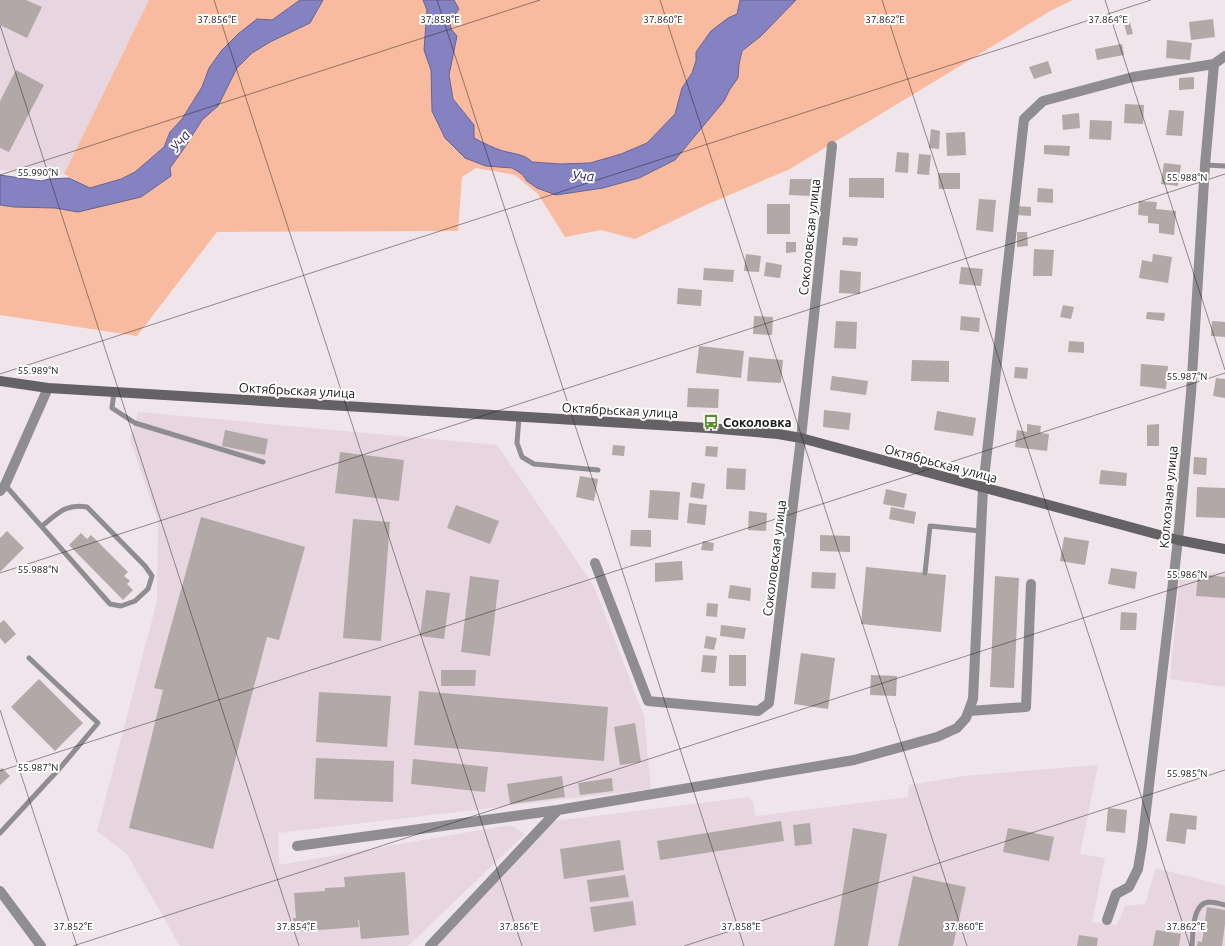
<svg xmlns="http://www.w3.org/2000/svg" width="1225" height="946" viewBox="0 0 1225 946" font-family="Ubuntu,sans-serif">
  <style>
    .built { fill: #e7d6df }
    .green { fill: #f9bba0 }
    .water { fill: #8582c2; stroke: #666290 }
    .building { fill: #b2a8a8 }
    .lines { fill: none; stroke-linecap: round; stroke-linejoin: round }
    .lane { stroke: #8f8d90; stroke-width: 5 }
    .street { stroke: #8f8d90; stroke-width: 10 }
    .secondary { stroke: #656266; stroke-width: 10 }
    .ticks { fill: none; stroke: #1c181a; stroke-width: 1; stroke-opacity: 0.45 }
    .labels { text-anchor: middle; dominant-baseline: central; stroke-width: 4; stroke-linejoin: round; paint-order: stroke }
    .street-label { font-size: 13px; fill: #1c181a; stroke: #fff }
    .poi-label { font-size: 13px; font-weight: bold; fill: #1c181a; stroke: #fff; text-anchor: start }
    .water-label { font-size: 14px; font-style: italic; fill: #31236f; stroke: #fff }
    .ticks-label { font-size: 10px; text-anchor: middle; fill: #1c181a; stroke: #fff; stroke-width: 4; stroke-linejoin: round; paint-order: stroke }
  </style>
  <rect width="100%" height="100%" fill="#efe5ea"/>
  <path class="built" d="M0,0H149L64,174L0,170Z
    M138,412L497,445L594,586L644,716L651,789L278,833L279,865L510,825L525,834L408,946H180L127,854L97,831L157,601L158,521L130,440Z
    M1225,572V687L1170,679L1180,574Z
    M1098,765L1080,854L1105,858L1092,922L1117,925L1125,906L1145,904L1156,868L1225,886V946H436L555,821L749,797L754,804L755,816L908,797L909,785L965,776Z"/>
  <path class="green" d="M149,0H300L272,20L257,19L209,68L202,87L182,119L170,132L164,147L135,172L121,179L90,188L64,174Z
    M323,0H423L427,10L424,50L431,70L432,111L486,166L512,168L522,174L527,181L556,195L603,188L639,178L675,160L724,101L730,89L738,78L739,64L742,51L761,36L796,0H1073L1052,10L790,169L706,205L635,239L601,230L565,237L538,194L515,175L476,168L462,177L458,231L217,232L137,336L0,315V205L14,207L55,208L78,212L170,168L185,147L202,119L218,106L237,68L252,53L270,42L310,23Z
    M454,0H740L737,14L728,18L696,52V61L692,73L682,88L675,114L647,143L621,154L590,163L560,164L532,162C525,154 514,154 503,151C493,148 484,143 474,138V125L453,99L449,75L451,60V29L450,21L459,9Z"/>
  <path class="water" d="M300,0H323L310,23L270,42L252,53L237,68L218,106L202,120L185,147L170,168L171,176L141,197L78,212L55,208L14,207L0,205V175L41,181L49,179L69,178L90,188L121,179L135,172L164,147L170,132L182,119L202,87L209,68L222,50L238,34L257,19L272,20Z
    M423,0H454L459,9L450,21L451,29L457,36L449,75L453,99L474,125V138C484,143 493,148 503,151C514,154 525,154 532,162L560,164L590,163L621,154L647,143L675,114L682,88L692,73L696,61V52L711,31L728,18L737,14L740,0H796L761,36L742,51L739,64L738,78L730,89L724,101L675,160L639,178L603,188L556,195L537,188L527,181L522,174L512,168L486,166L465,158L445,138L432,111L431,70L424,50L427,10Z"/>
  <path class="building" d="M0,0H26L42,7L27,38L0,25Z
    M1213,19L1215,37L1191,40L1189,22Z
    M1130,22L1133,34L1127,35L1124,23Z
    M1167,40L1192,43L1190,60L1166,58Z
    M1122,44L1124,55L1097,60L1095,49Z
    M1048,61L1052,73L1034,79L1029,67Z
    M16,70L44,85L9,152L0,148V101Z
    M1194,77V89L1179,90V78Z
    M1125,104L1144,105L1143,124L1124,123Z
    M1169,110L1184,111L1182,136L1166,135Z
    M1079,113L1080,128L1063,130L1062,115Z
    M1090,120L1112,121L1111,140L1089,139Z
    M931,129L940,131L939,149L929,148Z
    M965,132L966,155L947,156L946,133Z
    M1044,145L1070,146L1069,156L1044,154Z
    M897,152L909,153L908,173L895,172Z
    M919,154L931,155L929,175L917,174Z
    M1164,163L1181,165L1178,186L1161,184Z
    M938,173H960V189H939Z
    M849,178H884V198L849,197Z
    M790,179H812V196L789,195Z
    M1038,188L1053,189V203L1037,202Z
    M979,199L996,200L993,232L976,230Z
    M1139,201L1157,202L1156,209L1176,211L1174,235L1159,233V224L1148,223V216L1138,215Z
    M767,204H790V234H767Z
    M1018,206L1031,207V216L1017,215Z
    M1017,232H1027L1028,246L1017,247Z
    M843,237L858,238L857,246L842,245Z
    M786,242H796V252L786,253Z
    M1034,249L1054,250L1052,276H1033Z
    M746,254L761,256L759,272L744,271Z
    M1153,254L1172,257L1168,283L1139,278L1142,260L1152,262Z
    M766,262L782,265L780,278L764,276Z
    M961,267L983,269L981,286L959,284Z
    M704,268L734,270L733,282L703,280Z
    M840,270L861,272L860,294L839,293Z
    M678,288L702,290L701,306L677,304Z
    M1063,305L1074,307L1071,319L1060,317Z
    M1147,312L1165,313L1164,321L1146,319Z
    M754,316L773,317L772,335L753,334Z
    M961,316L980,318L979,332L960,330Z
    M836,321L857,322L856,349L834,348Z
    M1212,321L1225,322V337L1211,336Z
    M1069,341L1084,342V353L1068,352Z
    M699,346L744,351L741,378L696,373Z
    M749,357L783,360L781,383L747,381Z
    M912,360L949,361V382L911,381Z
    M1141,364L1168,366L1166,389L1140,386Z
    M1015,367L1028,368L1027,379L1014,378Z
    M832,376L868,381L866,395L830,390Z
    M1216,378L1225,379V398L1213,396Z
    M688,388L719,389L718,408L687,407Z
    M824,410L851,413L849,430L823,427Z
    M937,411L976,418L973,436L934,430Z
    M1027,424L1041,426L1040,433L1049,434L1047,451L1015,447L1017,430L1027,432Z
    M1159,424V446H1147V425Z
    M225,430L268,439L265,455L222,446Z
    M613,445L625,446L624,456L612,455Z
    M706,446L718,447L717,457L705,456Z
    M340,452L404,460L399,501L335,493Z
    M1194,457L1207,458L1206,475L1193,474Z
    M727,468L746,469L745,490L726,489Z
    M1101,470L1127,473L1126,486L1099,484Z
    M580,476L598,479L594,501L576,497Z
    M692,482L705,484L703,499L690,497Z
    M1197,487L1225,488V518L1196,517Z
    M886,489L907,494L904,508L883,504Z
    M650,490L680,492L678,520L648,518Z
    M689,503L707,505L705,525L687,523Z
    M456,505L499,521L490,544L447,528Z
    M891,507L916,512L914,524L889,519Z
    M749,511L767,513L766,531L748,530Z
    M201,517L305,547L279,640L267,637L247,713L213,849L129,828L163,690L154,688Z
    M353,519L390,522L381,641L343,638Z
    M631,530H651V547L630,546Z
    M7,531L24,548L0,572V538Z
    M81,533L87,539L91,535L128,572L124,576L130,581L127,584L133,590L123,600L69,545Z
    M820,535L850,536V552L820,551Z
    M1064,537L1089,541L1085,565L1060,561Z
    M703,541L714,543L713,551L701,550Z
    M682,561L683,580L655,582V563Z
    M866,567L946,575L941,632L861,624Z
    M1111,568L1137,572L1135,589L1108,584Z
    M812,572L836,573L835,589L811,588Z
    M1198,574L1225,577V598L1196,596Z
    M470,576L499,580L490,656L461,652Z
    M995,576L1019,578L1014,688L990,687Z
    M730,585L751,588L750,601L728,598Z
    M426,590L450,593L444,639L420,636Z
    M707,603L718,604L717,617L706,616Z
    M1121,612L1137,613L1136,630H1120Z
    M4,620L16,634L5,644L0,638V623Z
    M721,625L746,628L744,639L720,636Z
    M706,636L717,638L714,650L704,648Z
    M801,653L835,658L828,709L794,704Z
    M703,655L717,656L715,673L701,672Z
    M729,655H746V686H729Z
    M441,670H476L475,686H441Z
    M871,675L897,676L896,696L870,695Z
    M39,679L83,723L55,751L11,707Z
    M419,691L608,707L604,761L414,745Z
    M319,692L391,696L387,747L316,742Z
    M635,723L641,762L620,765L614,727Z
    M316,758L394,761L393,802L314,799Z
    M413,759L488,767L485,792L411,784Z
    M2,768L10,776L0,785V770Z
    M562,776L565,797L510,804L507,784Z
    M612,778L613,791L580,795L578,783Z
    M1108,808L1127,810L1125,833L1106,831Z
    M1170,813L1197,816L1196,830L1187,829L1185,844L1166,841Z
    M781,821L784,841L660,860L657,841Z
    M810,823L812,844L795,846L793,825Z
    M853,828L887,834L868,946H834Z
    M1008,828L1054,837L1049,861L1003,852Z
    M620,840L624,870L564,879L560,849Z
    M405,872L409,935L361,939L359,920H358L359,927L294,932L293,918H296L294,893L325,891V888L345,887L344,877Z
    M625,875L629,897L590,902L587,880Z
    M913,876L966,887L953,946H898Z
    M633,901L636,925L594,932L590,907Z
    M1207,907L1225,910V924L1222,946H1197L1198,941L1202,942Z
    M1156,930L1181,934L1179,946H1153Z
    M1079,935L1098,938L1097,946H1077Z"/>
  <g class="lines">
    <path class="lane" d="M1205,165L1225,166
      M114,392L112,408L135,423L263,462
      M519,417L517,443L522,457L534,464L598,470
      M5,485L110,604L121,606L135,601L148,589L152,576L145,566L87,507C66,503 57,514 42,526
      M925,573L930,526L981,531
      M0,833L60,768L98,723L29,658
      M1192,946C1193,934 1192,903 1209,902C1214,902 1220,904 1225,905"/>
    <path class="street" d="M0,491L5,485L48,388
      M595,563L648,701L758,711L769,703L801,438L832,146
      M969,711L1026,707L1031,584
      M297,846L558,810L854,760L937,737L957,728L966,718L973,699L983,488L1024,119L1043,101L1133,77L1214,64L1225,56
      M0,891L41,946
      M1107,920L1116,894L1129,887L1138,869L1142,845L1178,540L1191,393L1205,165L1214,64
      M430,946L558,810"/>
    <path class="secondary" d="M0,381L48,388L708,428L778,434L801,438L1178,540L1225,549"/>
  </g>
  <path class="ticks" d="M214,0L522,946M437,0L744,946M660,0L967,946M882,0L1190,946M1105,0L1225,370M0,25L299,946M0,175L540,0M0,374L1151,0M0,573L1225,174M0,710L77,946M0,771L1225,373M73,946L1225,572M684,946L1225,770"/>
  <defs>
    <symbol id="bus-bare" viewBox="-9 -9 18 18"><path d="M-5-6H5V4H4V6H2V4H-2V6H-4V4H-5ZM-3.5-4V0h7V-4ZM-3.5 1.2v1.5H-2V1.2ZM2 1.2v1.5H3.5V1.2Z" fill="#598f29" stroke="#fff" stroke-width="2.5" paint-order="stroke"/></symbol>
  </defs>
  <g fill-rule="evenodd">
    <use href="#bus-bare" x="700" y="411" width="22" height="22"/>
  </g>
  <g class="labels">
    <g class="street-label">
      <text transform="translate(809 237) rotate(-84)">Соколовская улица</text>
      <text transform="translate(297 390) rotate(3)">Октябрьская улица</text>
      <text transform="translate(620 410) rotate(3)">Октябрьская улица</text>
      <text transform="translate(941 463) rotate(15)">Октябрьская улица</text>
      <text transform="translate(1168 497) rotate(-85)">Колхозная улица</text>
      <text transform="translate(774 558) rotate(-83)">Соколовская улица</text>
    </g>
    <g class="poi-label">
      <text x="723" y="422">Соколовка</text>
    </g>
    <g class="water-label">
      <text transform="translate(180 141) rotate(-52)">Уча</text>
      <text transform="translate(583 176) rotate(2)">Уча</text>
    </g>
  </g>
  <g class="ticks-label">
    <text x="217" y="23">37.856°E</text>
    <text x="440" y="23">37.858°E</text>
    <text x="663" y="23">37.860°E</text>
    <text x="885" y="23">37.862°E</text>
    <text x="1108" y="23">37.864°E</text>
    <text x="38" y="176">55.990°N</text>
    <text x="1187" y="181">55.988°N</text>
    <text x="38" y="374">55.989°N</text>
    <text x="1187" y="380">55.987°N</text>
    <text x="38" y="573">55.988°N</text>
    <text x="1187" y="578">55.986°N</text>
    <text x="38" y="771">55.987°N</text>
    <text x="1187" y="777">55.985°N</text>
    <text x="73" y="930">37.852°E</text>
    <text x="296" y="930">37.854°E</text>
    <text x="519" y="930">37.856°E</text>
    <text x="741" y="930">37.858°E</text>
    <text x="964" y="930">37.860°E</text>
    <text x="1186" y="930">37.862°E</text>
  </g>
</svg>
